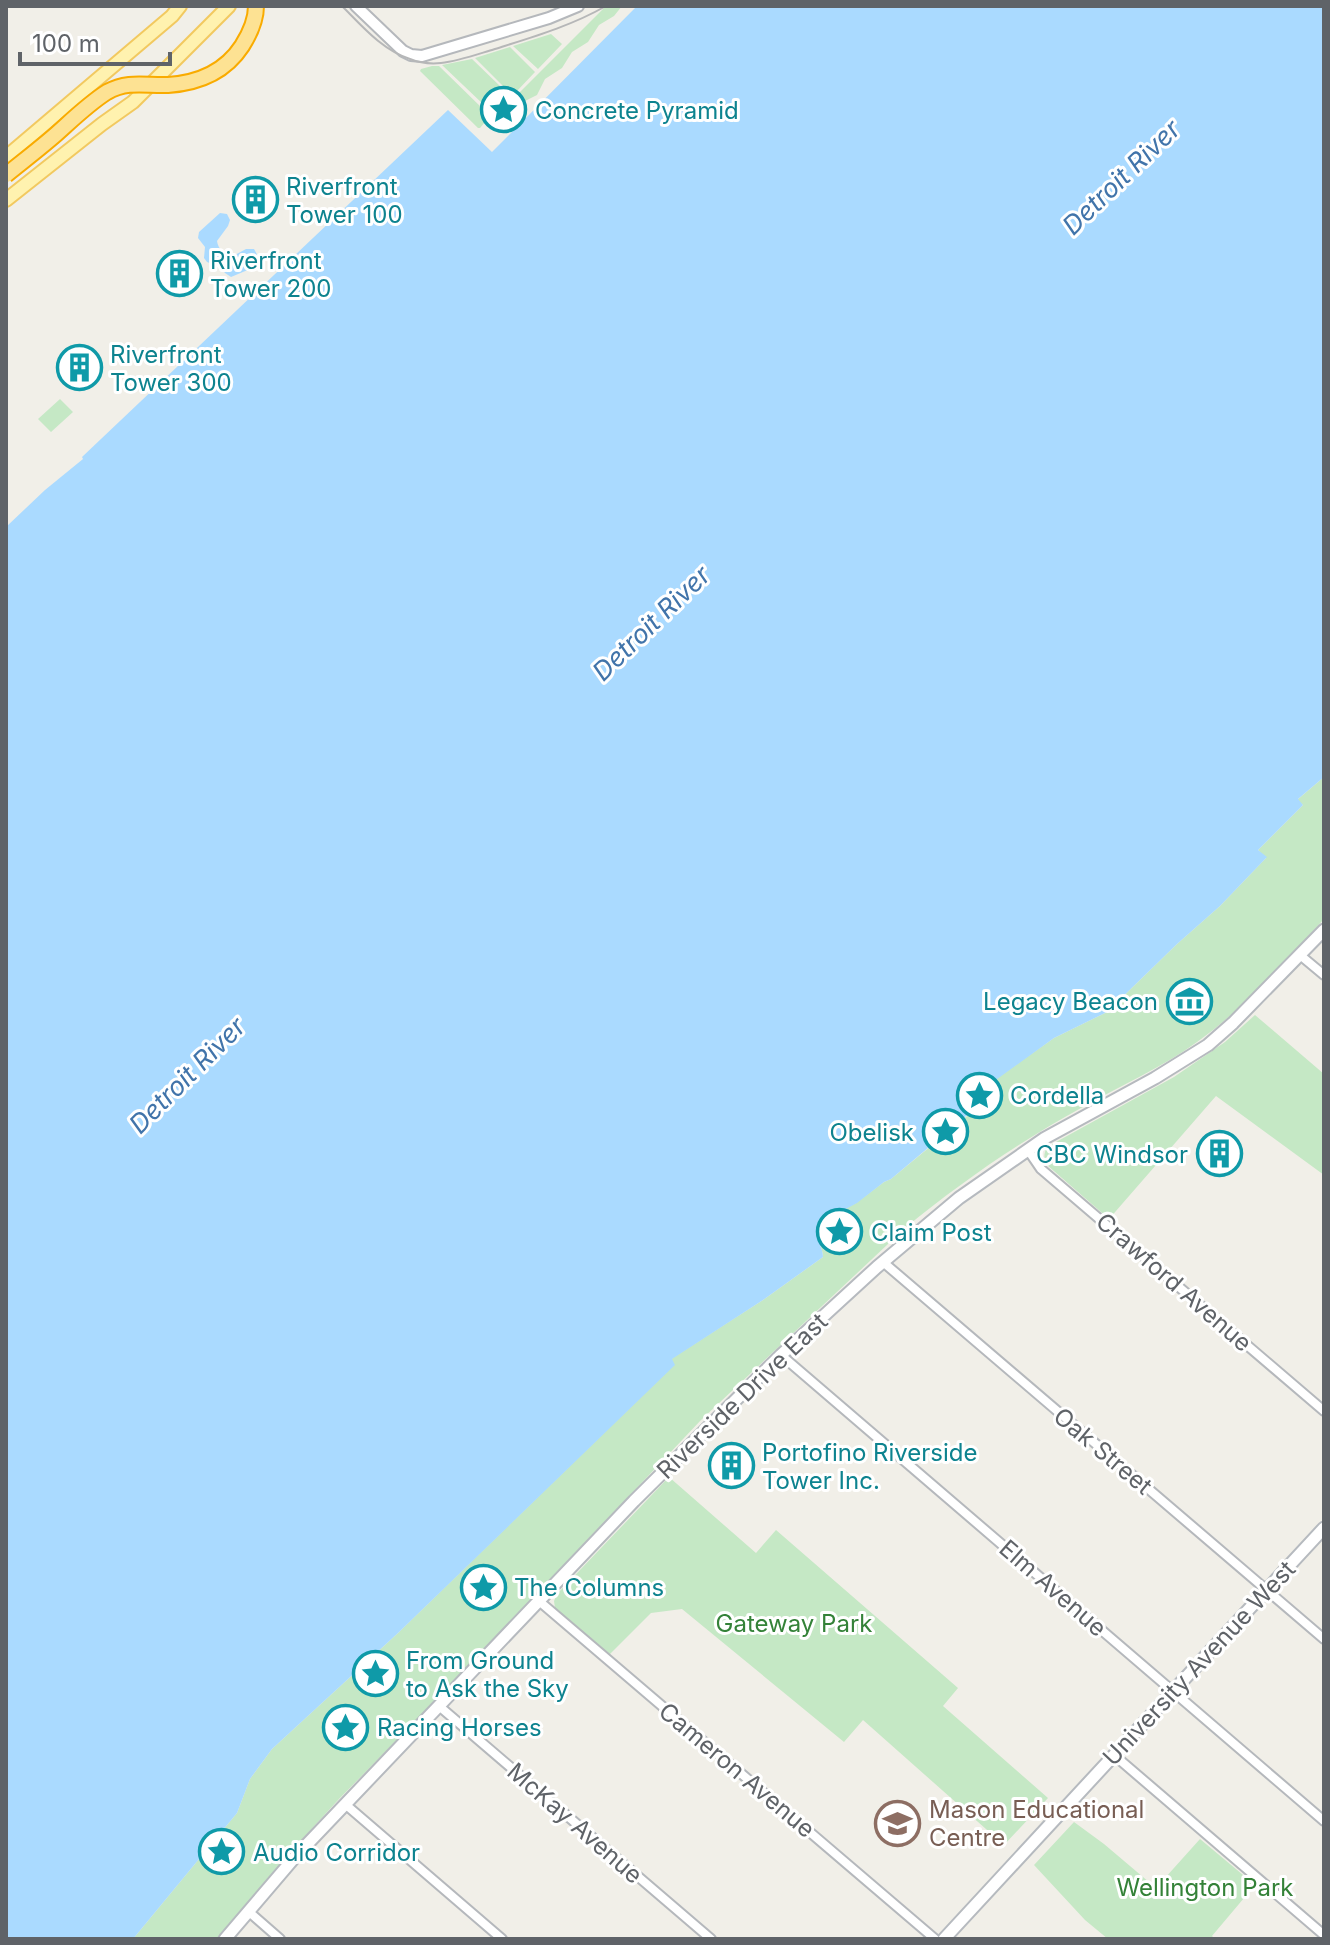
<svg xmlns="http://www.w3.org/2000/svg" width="1330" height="1945" viewBox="0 0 1330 1945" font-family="Inter,sans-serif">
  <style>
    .green { fill: #c5e8c5 }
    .water { fill: #aadaff }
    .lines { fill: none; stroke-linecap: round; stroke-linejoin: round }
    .minor-casing { stroke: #b5b8bc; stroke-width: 12 }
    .tertiary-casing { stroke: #b5b8bc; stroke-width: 14 }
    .secondary-casing { stroke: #b6babf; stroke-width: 15 }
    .primary-casing { stroke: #f2c960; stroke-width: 16 }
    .minor { stroke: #fff; stroke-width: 8 }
    .tertiary { stroke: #fff; stroke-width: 10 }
    .secondary { stroke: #fff; stroke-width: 11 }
    .primary { stroke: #fff2af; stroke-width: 12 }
    .tram { stroke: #b6b7b8; stroke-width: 2 }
    .motorway-bridge-casing { stroke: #f9ab00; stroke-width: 18; stroke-linecap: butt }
    .motorway-bridge { stroke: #fde293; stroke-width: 14 }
    .labels { text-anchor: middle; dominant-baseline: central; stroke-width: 6; stroke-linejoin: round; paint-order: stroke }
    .culture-label { font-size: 24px; fill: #0d838f; stroke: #fff; text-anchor: start }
    .street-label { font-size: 24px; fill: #5f6368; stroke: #fff }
    .park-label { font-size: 24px; fill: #348238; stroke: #fff }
    .education-label { font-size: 24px; fill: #785e54; stroke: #fff; text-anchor: start }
    .water-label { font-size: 26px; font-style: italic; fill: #4174aa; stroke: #fff }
  </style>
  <rect width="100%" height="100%" fill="#f1efe8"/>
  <path class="green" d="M606,6H622L614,16L599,25L588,42L572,52L562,68L545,79L537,95L523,102L517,113V105L513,99Z
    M551,34L562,44L538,69L513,46Z
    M510,47L535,72L517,91L505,88L475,58Z
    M472,59L501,87L489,94L484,105L442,65Z
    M432,66H439L483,109L486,121L480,128H478L420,71L421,69Z
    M60,399L73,412L51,432L38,419Z
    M1324,777V919C1284,962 1245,1008 1197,1042C1161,1068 1120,1086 1081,1108C1019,1142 960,1183 905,1228L701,1420L444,1692L339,1799L296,1846L217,1939H133L237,1813L250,1779L272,1749L398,1633L674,1365L671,1359L763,1300L823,1257C823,1244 812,1238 817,1224L856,1203L884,1182L891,1179L972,1112L966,1094L982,1082L986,1086L1054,1038L1107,1012L1177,944L1220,906L1266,858L1258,850L1303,805L1297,800Z
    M1255,1015L1324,1074V1175L1216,1096L1109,1219L1047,1165C1043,1158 1044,1153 1047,1147L1174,1077L1225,1042Z
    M669,1477L756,1553L776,1530L958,1688L943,1706L1048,1798L1004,1845L863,1720L844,1742L682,1609L651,1613L609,1655L555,1608L554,1601L557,1594Z
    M1074,1822L1104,1844L1156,1888L1200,1839L1255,1885L1212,1936L1215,1939H1108L1085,1920L1034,1865Z"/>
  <path class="water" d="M637,6H1324V777L1298,799L1303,805L1258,850L1267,857L1220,906L1177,944L1107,1012L1054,1038L986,1087L981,1082L966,1094L972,1111L891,1179L884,1182L857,1203L818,1224C812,1237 823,1244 823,1257L763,1300L672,1359L675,1365L398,1633L272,1749L250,1779L237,1813L133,1939H6V527L45,490L83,459L82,457L448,110L492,152Z
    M220,213L227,214L230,220L228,226L217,241C218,249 225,256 233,256L246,249H254L259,258L257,266L231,277L225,273L220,267L207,262L204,258L205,247L198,238L199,232Z"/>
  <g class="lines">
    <defs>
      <path id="minor" d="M1300,955L1324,975
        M1028,1150L1041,1169L1324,1411
        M883,1262L1324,1639
        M781,1355L1324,1821
        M539,1601L935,1939
        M439,1706L711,1939
        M1114,1755L1324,1935
        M345,1804L502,1939
        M248,1911L280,1939"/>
      <path id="tertiary" d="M356,6L403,51L411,55L422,56L549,18L578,6"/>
      <path id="secondary" d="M225,1939L295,1857L634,1501L781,1355L877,1267L959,1198L1045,1138L1155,1078L1208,1045L1233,1023L1324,930
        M944,1939L1324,1528"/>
      <path id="primary" d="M6,157L172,16L180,6
        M6,200L102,124L133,102L229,6"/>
    </defs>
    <use href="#minor" class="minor-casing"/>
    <use href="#tertiary" class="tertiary-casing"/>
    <use href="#secondary" class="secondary-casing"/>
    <use href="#primary" class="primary-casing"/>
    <use href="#minor" class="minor"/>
    <use href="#tertiary" class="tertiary"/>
    <use href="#secondary" class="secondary"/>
    <use href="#primary" class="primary"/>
    <path class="tram" d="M342,6C362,26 382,50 410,59C420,63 431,64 441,63C459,61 478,54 495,49C533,37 571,26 606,6"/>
    <defs>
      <path id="motorway-bridge" d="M6,175C22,162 39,149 54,136C71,121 88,104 107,92C129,80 146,86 168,85C198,83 225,72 242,46C249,35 256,19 256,6"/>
    </defs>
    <use href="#motorway-bridge" class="motorway-bridge-casing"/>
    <use href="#motorway-bridge" class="motorway-bridge"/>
  </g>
  <defs>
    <symbol id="sight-ring" viewBox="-11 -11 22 22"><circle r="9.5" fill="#fff" stroke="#0f9aa8" stroke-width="1.5"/><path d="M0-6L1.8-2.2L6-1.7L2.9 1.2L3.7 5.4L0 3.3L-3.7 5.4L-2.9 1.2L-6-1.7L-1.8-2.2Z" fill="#0f9aa8"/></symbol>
    <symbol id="building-ring" viewBox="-11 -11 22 22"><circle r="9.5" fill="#fff" stroke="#0f9aa8" stroke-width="1.5"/><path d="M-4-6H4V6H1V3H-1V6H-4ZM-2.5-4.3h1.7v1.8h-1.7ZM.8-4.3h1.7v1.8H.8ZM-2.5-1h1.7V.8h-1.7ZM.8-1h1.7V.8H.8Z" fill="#0f9aa8"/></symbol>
    <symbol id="museum-ring" viewBox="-11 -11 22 22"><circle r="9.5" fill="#fff" stroke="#0f9aa8" stroke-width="1.5"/><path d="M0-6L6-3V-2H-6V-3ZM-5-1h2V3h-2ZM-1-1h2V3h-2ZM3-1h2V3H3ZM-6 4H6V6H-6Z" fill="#0f9aa8"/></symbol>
    <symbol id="school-ring" viewBox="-11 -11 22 22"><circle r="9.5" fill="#fff" stroke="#8d6e63" stroke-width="1.5"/><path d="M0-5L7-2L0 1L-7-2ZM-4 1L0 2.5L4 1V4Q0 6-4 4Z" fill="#8d6e63"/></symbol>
  </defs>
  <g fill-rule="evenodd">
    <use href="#sight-ring" x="478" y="84" width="51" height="51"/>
    <use href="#building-ring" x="230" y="174" width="51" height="51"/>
    <use href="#building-ring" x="154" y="248" width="51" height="51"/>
    <use href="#building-ring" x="54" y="342" width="51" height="51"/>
    <use href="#museum-ring" x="1164" y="976" width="51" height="51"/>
    <use href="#sight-ring" x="954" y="1070" width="51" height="51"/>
    <use href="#sight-ring" x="920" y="1106" width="51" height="51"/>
    <use href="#building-ring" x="1194" y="1128" width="51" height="51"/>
    <use href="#sight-ring" x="814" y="1206" width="51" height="51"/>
    <use href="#building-ring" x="706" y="1440" width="51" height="51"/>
    <use href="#sight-ring" x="458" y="1562" width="51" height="51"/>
    <use href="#sight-ring" x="350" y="1648" width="51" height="51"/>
    <use href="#sight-ring" x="320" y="1702" width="51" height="51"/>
    <use href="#school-ring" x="872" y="1798" width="51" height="51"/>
    <use href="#sight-ring" x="196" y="1826" width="51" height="51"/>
  </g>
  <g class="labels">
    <g class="culture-label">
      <text x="535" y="110">Concrete Pyramid</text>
      <text x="286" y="186">Riverfront<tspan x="286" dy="28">Tower 100</tspan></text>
      <text x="210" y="260">Riverfront<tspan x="210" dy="28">Tower 200</tspan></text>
      <text x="110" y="354">Riverfront<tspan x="110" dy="28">Tower 300</tspan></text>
      <text x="1158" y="1001" text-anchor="end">Legacy Beacon</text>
      <text x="1010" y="1095">Cordella</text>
      <text x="914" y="1132" text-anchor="end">Obelisk</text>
      <text x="1188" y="1154" text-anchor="end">CBC Windsor</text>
      <text x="871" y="1232">Claim Post</text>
      <text x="762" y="1452">Portofino Riverside<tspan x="762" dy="28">Tower Inc.</tspan></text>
      <text x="514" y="1587">The Columns</text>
      <text x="406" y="1660">From Ground<tspan x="406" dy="28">to Ask the Sky</tspan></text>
      <text x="377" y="1727">Racing Horses</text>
      <text x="253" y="1852">Audio Corridor</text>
    </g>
    <g class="street-label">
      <text transform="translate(1174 1282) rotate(41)">Crawford Avenue</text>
      <text transform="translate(742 1396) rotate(-44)">Riverside Drive East</text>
      <text transform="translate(1103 1451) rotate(40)">Oak Street</text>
      <text transform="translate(1053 1588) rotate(41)">Elm Avenue</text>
      <text transform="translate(1199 1663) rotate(-47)">University Avenue West</text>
      <text transform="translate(737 1770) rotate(40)">Cameron Avenue</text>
      <text transform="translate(575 1823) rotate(41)">McKay Avenue</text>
    </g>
    <g class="park-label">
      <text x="794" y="1623">Gateway Park</text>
      <text x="1205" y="1887">Wellington Park</text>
    </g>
    <g class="education-label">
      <text x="929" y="1809">Mason Educational<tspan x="929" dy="28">Centre</tspan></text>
    </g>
    <g class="water-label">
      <text transform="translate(1121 177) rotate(-44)">Detroit River</text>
      <text transform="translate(651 623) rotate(-44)">Detroit River</text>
      <text transform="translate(187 1075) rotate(-45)">Detroit River</text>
    </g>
  </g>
  <rect width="1330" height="1945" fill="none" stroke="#5f6368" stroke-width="16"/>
  <path d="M20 52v12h150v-12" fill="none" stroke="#5f6368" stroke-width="4"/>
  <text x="32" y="52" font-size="24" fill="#5f6368" stroke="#ffffff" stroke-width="6" paint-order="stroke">100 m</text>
</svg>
